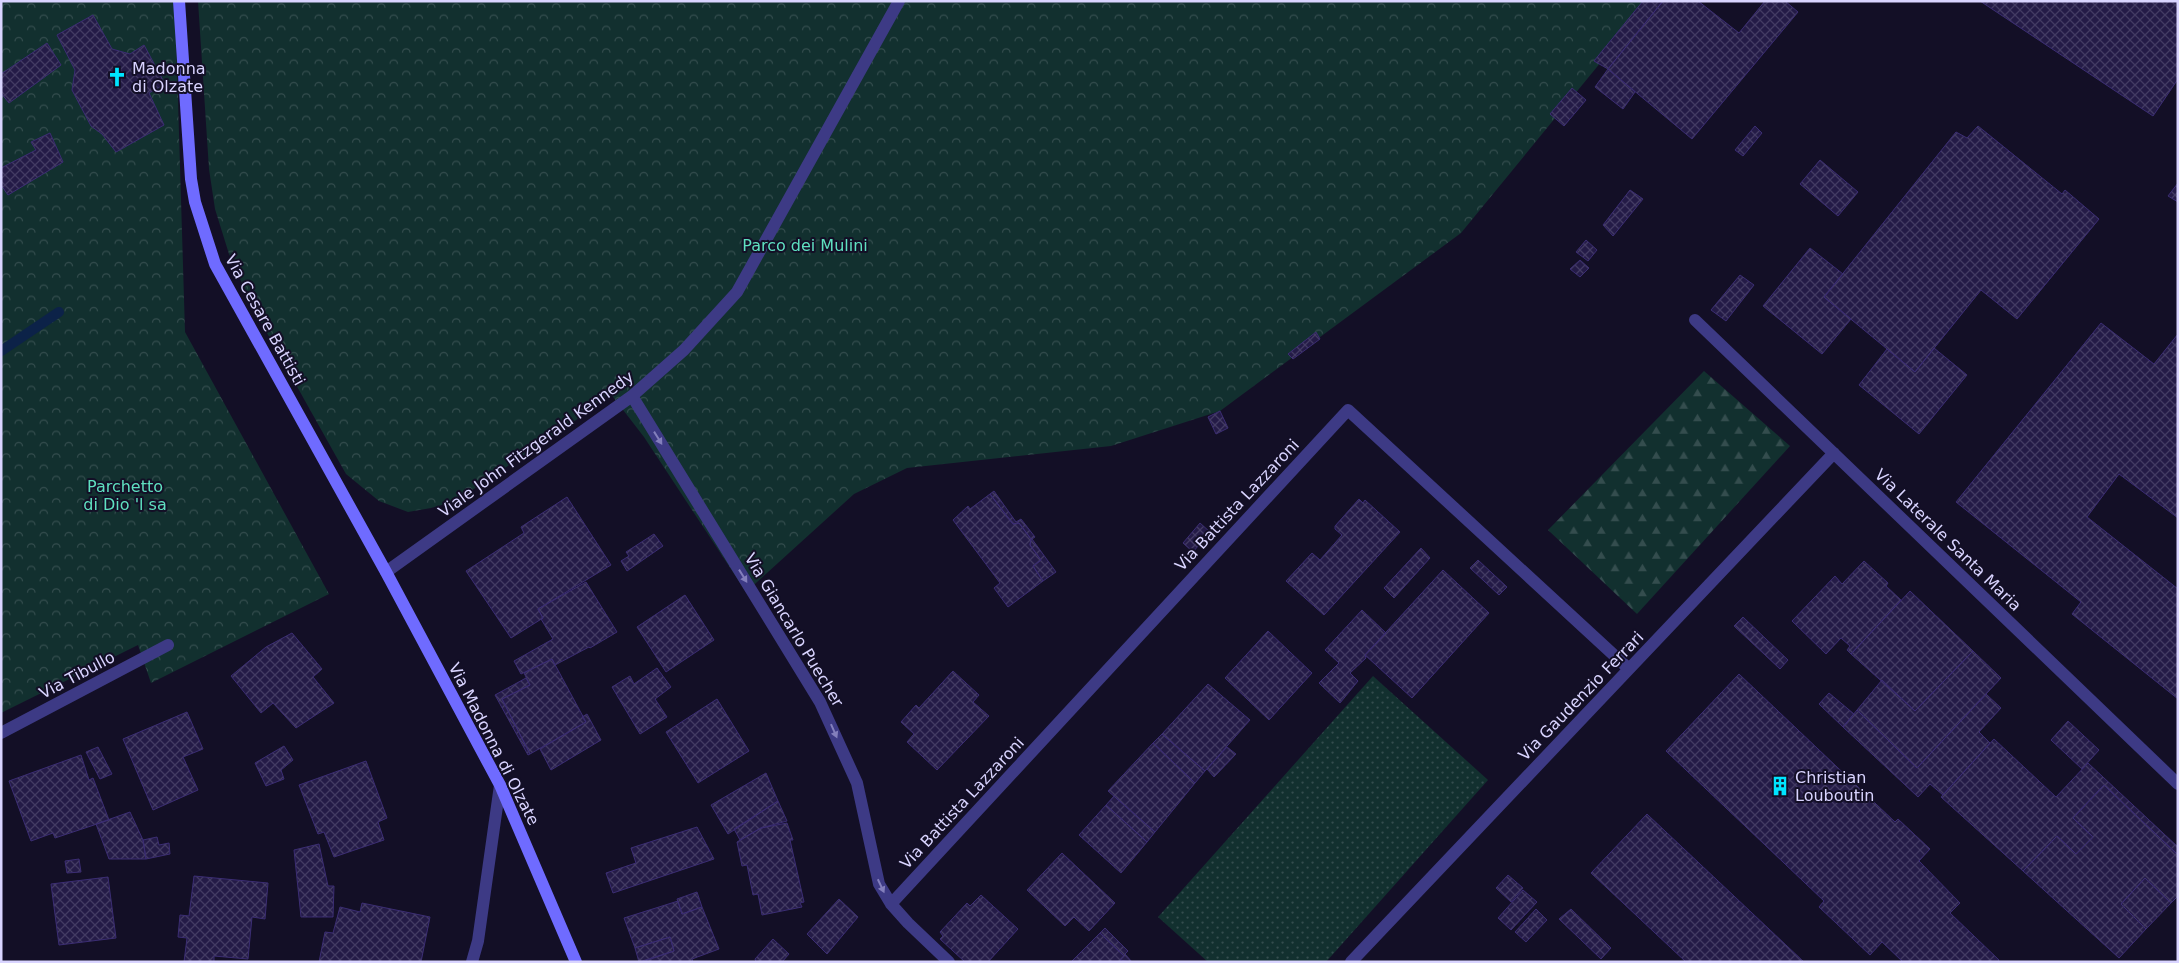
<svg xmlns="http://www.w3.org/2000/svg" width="2179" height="963" viewBox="0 0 2179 963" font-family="'DejaVu Sans',sans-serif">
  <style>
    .grass { fill: url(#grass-dots) }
    .forest { fill: url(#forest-firs) }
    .park { fill: url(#park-crowns) }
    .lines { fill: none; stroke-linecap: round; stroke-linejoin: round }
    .stream { stroke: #0c2248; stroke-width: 10 }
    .building { fill: url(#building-cross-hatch); stroke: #3b2d73 }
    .street { stroke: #3d3a85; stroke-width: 12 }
    .secondary { stroke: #6f6bff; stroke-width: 12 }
    .oneway { fill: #837fbc }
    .labels { text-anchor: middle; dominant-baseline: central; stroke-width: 4; stroke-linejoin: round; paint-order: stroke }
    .poi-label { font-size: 16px; fill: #d9d4ff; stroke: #130f26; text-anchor: start }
    .park-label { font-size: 16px; fill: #5fe0c0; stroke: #130f26 }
    .street-label { font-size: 16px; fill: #d9d4ff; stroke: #130f26 }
  </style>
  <defs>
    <pattern id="grass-dots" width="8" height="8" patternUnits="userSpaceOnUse" patternTransform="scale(1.25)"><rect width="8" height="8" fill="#12302f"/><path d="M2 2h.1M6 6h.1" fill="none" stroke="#344d4e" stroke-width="1.8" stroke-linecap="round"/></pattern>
    <pattern id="forest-firs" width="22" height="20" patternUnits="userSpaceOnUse" patternTransform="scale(1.25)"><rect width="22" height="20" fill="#12302f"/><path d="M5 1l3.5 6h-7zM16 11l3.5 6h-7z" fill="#344d4e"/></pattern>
    <pattern id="park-crowns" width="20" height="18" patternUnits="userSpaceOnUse" patternTransform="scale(1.25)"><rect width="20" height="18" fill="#12302f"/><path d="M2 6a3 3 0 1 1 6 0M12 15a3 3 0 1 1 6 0" fill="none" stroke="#344d4e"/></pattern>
    <pattern id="building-cross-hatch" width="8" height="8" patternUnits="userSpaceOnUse" patternTransform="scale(1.25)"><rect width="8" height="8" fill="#241b47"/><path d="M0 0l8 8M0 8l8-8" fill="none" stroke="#433b63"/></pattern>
  </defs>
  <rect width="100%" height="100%" fill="#130f26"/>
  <path class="grass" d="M1373,676L1488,780L1326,962H1208L1158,917Z"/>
  <path class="forest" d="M1704,371L1790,446L1637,614L1548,530Z"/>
  <path class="park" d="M1,1H175L185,332L329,594L151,683L138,645L1,713Z
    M198,1H1651L1461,233L1220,411L1111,446L907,468L854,494L746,592L644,437L610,393L576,420L456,501L431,508L408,512L379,501L346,474L253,308L229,254L215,209L209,169Z"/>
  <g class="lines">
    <path class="stream" d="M1,351L59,312"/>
  </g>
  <path class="building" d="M1643,1H1663L1608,69L1594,61Z
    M1663,1H1698L1739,33L1765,1H1785L1798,12L1692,139L1608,69Z
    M1980,1H2178V79L2153,116Z
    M93,15L112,49L130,54L144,45L165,84L149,93L164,125L116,152L102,134L91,126L72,90L75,70L57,35Z
    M47,43L61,65L9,103L1,93V74Z
    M1608,69L1635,92L1623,109L1595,87Z
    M1572,88L1586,100L1564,126L1550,114Z
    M1755,126L1762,133L1743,156L1735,150Z
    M1978,126L2062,194L2065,190L2099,219L2017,319L1981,290L1915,372L1824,297L1956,132L1967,138Z
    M50,133L63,162L8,195L1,185V168L36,150L31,142Z
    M1820,160L1858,192L1838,216L1800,184Z
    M2178,183V202L2168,196Z
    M1630,190L1643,199L1613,236L1603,225Z
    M1586,240L1597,250L1588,261L1576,252Z
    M1810,248L1843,274L1824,297L1851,319L1822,354L1763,306Z
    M1580,260L1589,268L1580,277L1570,269Z
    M1740,275L1754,285L1726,321L1711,310Z
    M2101,323L2154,364L2178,334V518L2119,474L2087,517L2178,589V699L2072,614L2081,602L1956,502Z
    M1316,332L1320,339L1293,359L1288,354Z
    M1934,348L1967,375L1919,434L1859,385L1887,349L1915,372Z
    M1220,411L1228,428L1216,434L1208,417Z
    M994,491L1016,522L1021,519L1035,537L1032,539L1056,572L1043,581L1033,566L1041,560L1030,545L1031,539L1019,523L1013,524L990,494Z
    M990,494L1013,524L1019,523L1031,539L1030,545L1041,560L1033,566L1043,581L1008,607L994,588L1000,583L953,520L968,506L970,509Z
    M567,497L611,565L538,609L543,618L511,638L466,571L524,533L521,527Z
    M1359,499L1363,503L1365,500L1400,532L1324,615L1286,581L1312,553L1320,560L1342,535L1335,529V526Z
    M1200,523L1210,532L1193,552L1183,543Z
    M654,534L663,546L627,571L621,561L629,556L626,552Z
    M1421,548L1430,558L1394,598L1384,588Z
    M1478,560L1507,587L1499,595L1470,568Z
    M1864,561L1888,583L1886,586L1901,600L1851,654L1847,650L1850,646L1841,638L1826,654L1792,621L1835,576L1842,584Z
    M1443,570L1489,613L1412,698L1365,655Z
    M586,582L617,632L590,648L589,647L555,665L552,659L521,674L514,661L553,639L541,619L543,618L538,609Z
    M1910,591L1973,651L1915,711L1851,654Z
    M685,595L714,640L666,672L637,627Z
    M1362,610L1386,633L1365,655L1366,658L1350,673L1358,681L1340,703L1319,683L1339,663L1325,650Z
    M1743,617L1788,660L1780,669L1734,626Z
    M1268,631L1312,673L1269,720L1225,678Z
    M292,633L322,669L313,677L334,703L296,728L273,703L261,713L231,676L266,647Z
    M1973,651L2001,678L1917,768L1857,710L1882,680L1915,711Z
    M552,659L586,722L530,754L502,699L530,685L524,673Z
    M657,668L671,687L655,699L667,717L640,734L612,687L630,676L634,684Z
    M953,671L979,695L973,702L989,716L937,770L907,742L914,734L901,722L916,705L919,708Z
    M1739,674L1895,822L1898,819L1930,849L1919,861L1960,903L1950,913L1999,960L1998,962H1903L1882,942L1870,955L1819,907L1824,901L1666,751Z
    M526,678L530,685L502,699L530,754L528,755L495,695Z
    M1208,684L1250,720L1205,771L1162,734Z
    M1829,693L1854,714L1843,727L1819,704Z
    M1986,694L2001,708L1979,732L1990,743L1943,795L1930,784L1918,797L1843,727L1857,710L1917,768Z
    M717,699L749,751L698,783L666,732Z
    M187,712L203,749L183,757L198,790L153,810L123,739Z
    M587,714L601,740L551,770L540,749L586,722L582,717Z
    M2068,721L2099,750L2082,769L2051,740Z
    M1162,734L1205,771L1195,783L1153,743Z
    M1994,739L2056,797L2088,763L2178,847V855L2104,785L2073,818L2093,837L2076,854L2057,836L2023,871L1941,797Z
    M1153,743L1195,783L1155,832L1108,791Z
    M284,746L293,760L281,770L284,779L266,786L255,763Z
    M98,747L112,774L100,779L86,752Z
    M1227,747L1236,754L1214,777L1207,769Z
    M81,755L89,780L93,778L109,820L55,838L53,833L31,841L9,781Z
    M366,761L387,818L378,822L384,840L334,857L324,832L318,834L299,785Z
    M766,773L778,801L728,834L711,805Z
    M2104,785L2178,855V896L2171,903L2145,878L2121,904L2146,929L2119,958L2023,871L2057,836L2076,854L2093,837L2073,818Z
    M1114,796L1155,832L1147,842L1106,805Z
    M778,801L787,821L761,828L740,840L734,829Z
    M1106,805L1147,842L1121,873L1079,835Z
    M130,812L143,840L146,859H109L96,824Z
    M1647,814L1648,815L1804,962H1686L1591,873Z
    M787,823L793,840H790L804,902L800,903L802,907L762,915L758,894L753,895L747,865L742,866L737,842L761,828Z
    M697,827L714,859L613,893L606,873L636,863L631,848Z
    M157,837L159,845L169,843L170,854L146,859L143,840Z
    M319,844L328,886H334L333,917H301L294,850Z
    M1062,853L1115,903L1089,931L1074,917L1065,926L1027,890Z
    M79,859L81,872L67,873L65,861Z
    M1508,875L1523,888L1511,902L1496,888Z
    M194,876L268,883L265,919L252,917L248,959L214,956V962H184L187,938L178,937L180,915L189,916Z
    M108,877L116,938L59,945L51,884Z
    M2145,878L2171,903L2146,929L2121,904Z
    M1523,890L1537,902L1511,930L1498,918Z
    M697,892L702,907L682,914L677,899Z
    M981,895L1018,929L988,962H965L940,939L943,936L940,932L967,903L970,906Z
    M839,899L858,917L827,954L807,934Z
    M678,901L682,914L702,907L719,949L692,959L693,962H642L674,951L670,937L635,948L624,918Z
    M362,903L430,917L421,962H319L325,932L333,933L340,907L360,912Z
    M1536,909L1547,920L1526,942L1515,932Z
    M1571,909L1611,948L1601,959L1559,919Z
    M1105,928L1128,951L1125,954L1132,962L1120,960L1124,956L1100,933Z
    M1100,933L1124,956L1120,960L1122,962H1071Z
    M670,937L674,951L639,962L635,948Z
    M773,939L789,954L782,962H756L755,959Z"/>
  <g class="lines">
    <path class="street" d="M1695,320L2178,784
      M632,396L820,702L857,783L879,884L891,904L908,923L949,962
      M386,572L632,396L684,350L737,292L899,1
      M1,733L168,645
      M891,904L1348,410L1629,669
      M472,962L478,941L500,785
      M1351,962L1834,453"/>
    <path class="secondary" d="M179,1L191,179L195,202L215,264L386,572L500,785L576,962"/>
  </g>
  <defs><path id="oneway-solid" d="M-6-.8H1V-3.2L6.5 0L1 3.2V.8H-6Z" transform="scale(1.25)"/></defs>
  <g class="oneway">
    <use href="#oneway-solid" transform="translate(658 438) rotate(58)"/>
    <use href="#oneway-solid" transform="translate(743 576) rotate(58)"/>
    <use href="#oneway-solid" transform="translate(834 731) rotate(66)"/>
    <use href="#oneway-solid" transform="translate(881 886) rotate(65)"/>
  </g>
  <defs>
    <symbol id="church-bare" viewBox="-9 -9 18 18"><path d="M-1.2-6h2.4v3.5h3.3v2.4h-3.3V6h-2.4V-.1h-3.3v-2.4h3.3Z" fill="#00e5ff" stroke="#130f26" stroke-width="2.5" paint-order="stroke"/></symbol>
    <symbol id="building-bare" viewBox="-9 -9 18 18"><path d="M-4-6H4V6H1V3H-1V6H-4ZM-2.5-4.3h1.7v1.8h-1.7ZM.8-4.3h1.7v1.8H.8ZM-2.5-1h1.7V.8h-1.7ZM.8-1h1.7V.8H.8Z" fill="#00e5ff" stroke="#130f26" stroke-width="2.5" paint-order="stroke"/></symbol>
  </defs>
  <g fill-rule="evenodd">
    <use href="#church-bare" x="103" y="63" width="28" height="28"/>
    <use href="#building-bare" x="1766" y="772" width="28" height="28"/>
  </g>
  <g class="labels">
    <g class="poi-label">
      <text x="132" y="68">Madonna<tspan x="132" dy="18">di Olzate</tspan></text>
      <text x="1795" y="777">Christian<tspan x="1795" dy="18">Louboutin</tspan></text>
    </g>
    <g class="park-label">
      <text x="805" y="245">Parco dei Mulini</text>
      <text x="125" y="486">Parchetto<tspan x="125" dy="18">di Dio 'l sa</tspan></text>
    </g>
    <g class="street-label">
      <text transform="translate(265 320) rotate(61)">Via Cesare Battisti</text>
      <text transform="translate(536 444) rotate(-36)">Viale John Fitzgerald Kennedy</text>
      <text transform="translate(1237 505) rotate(-47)">Via Battista Lazzaroni</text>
      <text transform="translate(1948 540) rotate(44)">Via Laterale Santa Maria</text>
      <text transform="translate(794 630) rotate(59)">Via Giancarlo Puecher</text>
      <text transform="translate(77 675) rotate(-28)">Via Tibullo</text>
      <text transform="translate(1581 696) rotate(-46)">Via Gaudenzio Ferrari</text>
      <text transform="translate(494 744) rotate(63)">Via Madonna di Olzate</text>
      <text transform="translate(962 803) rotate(-47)">Via Battista Lazzaroni</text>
    </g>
  </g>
  <rect width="2179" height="963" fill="none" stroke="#d9d4ff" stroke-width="5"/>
</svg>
